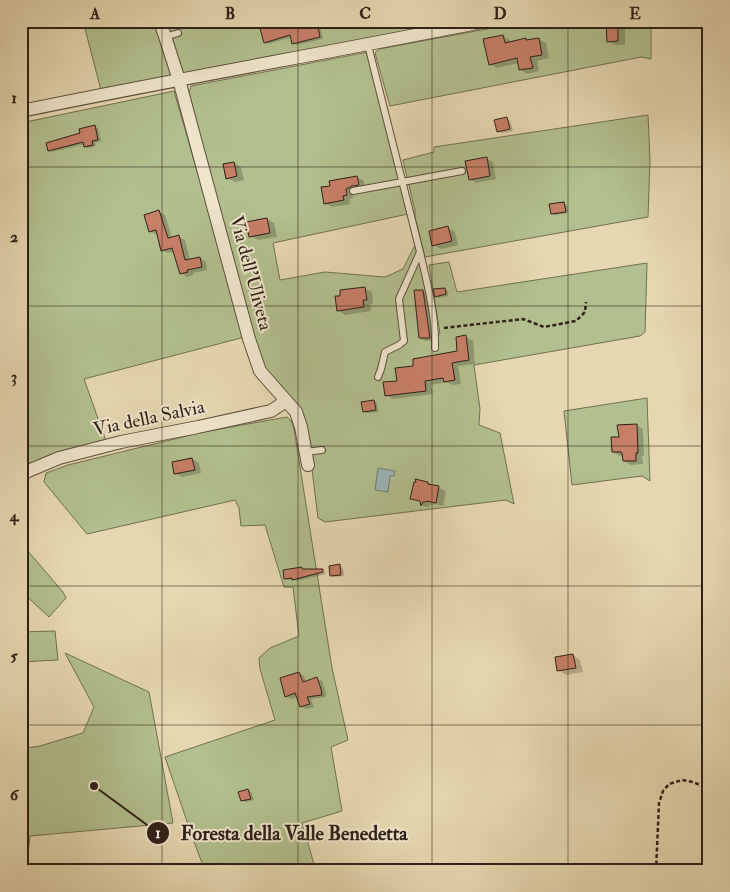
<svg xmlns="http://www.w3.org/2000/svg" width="730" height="892" viewBox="0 0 730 892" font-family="'IM FELL Double Pica',serif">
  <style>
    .green { fill: #b2bf8e; stroke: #707053 }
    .water { fill: #9cb7b8; stroke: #707b78 }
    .shadow { fill: #0003 }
    .building { fill: #c77f68; stroke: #2f2018 }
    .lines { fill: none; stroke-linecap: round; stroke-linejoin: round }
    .service-casing { stroke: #5d4e3e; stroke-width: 8 }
    .minor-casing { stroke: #5d4e3e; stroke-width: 14 }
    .path { stroke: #2f2018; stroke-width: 2.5; stroke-dasharray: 4 2.5; stroke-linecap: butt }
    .service { stroke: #efe5cc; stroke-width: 6 }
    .minor { stroke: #efe5cc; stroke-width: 12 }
    .grid { fill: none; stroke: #2f2018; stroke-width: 1; stroke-opacity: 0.55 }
    .labels { text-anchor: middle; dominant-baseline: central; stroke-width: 4; stroke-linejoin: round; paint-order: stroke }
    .street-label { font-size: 19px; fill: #2f2018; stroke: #efe5cc }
    .leader { fill: none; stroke: #2f2018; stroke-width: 2 }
    .callout-dot { fill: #2f2018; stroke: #efe5cc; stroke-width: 2 }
    .mark-label { font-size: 15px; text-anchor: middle; font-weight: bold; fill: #fff }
    .callout-label { font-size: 20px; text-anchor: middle; font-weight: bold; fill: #2f2018; stroke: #efe5cc; stroke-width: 4; stroke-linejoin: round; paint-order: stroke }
    .neatline { fill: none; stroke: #2f2018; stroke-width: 2 }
    .grid-label { font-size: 16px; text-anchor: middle; font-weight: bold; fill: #2f2018 }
  </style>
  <rect width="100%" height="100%" fill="#e6d7b1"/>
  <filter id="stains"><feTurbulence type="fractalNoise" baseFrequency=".004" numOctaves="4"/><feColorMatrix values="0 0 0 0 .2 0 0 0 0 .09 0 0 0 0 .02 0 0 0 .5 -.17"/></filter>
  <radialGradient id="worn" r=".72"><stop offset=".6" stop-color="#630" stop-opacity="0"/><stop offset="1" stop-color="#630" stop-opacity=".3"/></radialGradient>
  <path class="green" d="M83,21H480L103,98Z
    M530,21H651V59L641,57L390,106L375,53L379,49Z
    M368,52L408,214L273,243L280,280L325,272L385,277L403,269L416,243L436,336L440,334L429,265L449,262L457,292L647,263L645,332L640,336L474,365L480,409L479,425L500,433L514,504L506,500L325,522L318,518L308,437L264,371L257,352L189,93L191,86Z
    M174,91L244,334L241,338L84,379L106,441L21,472V123Z
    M648,115L650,160L648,217L425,257L415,217V211L403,160L434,152V147Z
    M647,398L650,481L642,476L572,485L564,411Z
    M287,417L292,422L294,429L332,668L348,740L331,747L342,811L302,823L316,871H205L193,839L165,757L275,720L260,669L259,658L270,648L299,636L293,587H284L265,525L241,526L239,508L235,500L87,534L44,482L46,473L68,465L203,432Z
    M21,543L63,592L66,598L49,617L21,591Z
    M55,631L58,660L21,662V632Z
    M65,653L149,692L173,823L30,836L26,871H21V749L40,746L83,733L94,707Z"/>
  <path class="water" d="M378,468L395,471L394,476H390L388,492L375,490Z"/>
  <path class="shadow" d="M99,21H124L125,26L107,29L99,25Z
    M206,21H231L232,24L214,28L207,24Z
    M260,21H319L323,39L297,45L294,43L292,37L268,44L265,42Z
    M617,24L625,29V45H615L608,41Z
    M503,36L510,40L511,43L526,40L528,41L538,39L546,43L549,58L537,61L539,71L527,74L520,69L519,63L497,68L490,64Z
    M507,119L510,121L513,131L502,133L499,132Z
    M94,126L98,128L101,141L95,143L96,146L89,148L85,147V144L52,152L49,150Z
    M486,158L493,162L496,179L476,183L470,179Z
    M234,163L241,167L244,180L235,182L228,178Z
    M357,177L364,181L365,188L352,193L353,198L349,199L350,204L332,207L325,203L332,187Z
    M564,203L567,205L568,213L556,215L552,214Z
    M159,212L165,215L172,238L178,236L185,240L190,260L200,258L206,262L207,270L193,273V275L187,277L181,273L174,252L168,253L162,250L158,234L157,235L150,231Z
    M267,219L274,223L277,237L258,240L250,236Z
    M448,228L455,232L458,245L441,249L433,245Z
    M364,288L372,292L373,304H370L371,311L345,315L338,310Z
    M444,289L448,291V296L439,298L436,296Z
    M423,291L429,294L435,340L425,341L420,338L416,292Z
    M466,337L473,341L475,364L458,366L461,384L452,385L447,382L431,385L433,394L393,399L386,395L398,382L415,367L459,352Z
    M374,401L377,403L378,412L367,413L364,411Z
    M636,425L643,429L644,456H642L643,464L631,465L624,461V455L620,456L613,452L621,438Z
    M192,459L199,463L201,473L182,477L175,473Z
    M428,483L446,491L443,506L434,504L433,505H430L428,508L422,505V503L412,498Z
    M340,566L343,568L344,576L334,577L331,576Z
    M302,569L304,570H322L325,572L326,574L297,581L294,580H289L285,579Z
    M573,655L580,660L583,672L566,675L558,670Z
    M299,673L304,676L306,682L317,679L322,681L326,693V697L311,699L314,707L306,709L301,706L297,697L291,699L286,696Z
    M248,790L251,792L254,800L246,802L242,800Z"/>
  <path class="building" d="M258,21H317L320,37L292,44L290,35L264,43Z
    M606,23H618V41L607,42Z
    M503,35L505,43L526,38V40L539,38L542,55L530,57L533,68L519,70L517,58L489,65L483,39Z
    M507,117L510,129L497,132L494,120Z
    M95,125L98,140L92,141L93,145L84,147L83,142L48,151L46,143L80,133L79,129Z
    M487,157L490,176L469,180L465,161Z
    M234,162L237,176L226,179L223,164Z
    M357,176L359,185L352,186L346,189L347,195L343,196L344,200L324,204L321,187L330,186L329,181Z
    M564,202L566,212L551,214L549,204Z
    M159,210L168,238L179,235L185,260L200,257L202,267L187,270L188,272L180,274L172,248L161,251L156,230L149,232L144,215Z
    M267,218L270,233L249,237L246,222Z
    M448,226L452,241L432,246L429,231Z
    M365,287L367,300H363L364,307L337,311L335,296H340V290Z
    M445,288L446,294L435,297L433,289Z
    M414,290H423L430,338H419Z
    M466,335L469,360L452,363L455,380L444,382L443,378L425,381L426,391L385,396L383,382L397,381L395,368L413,366V359L457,351L456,337Z
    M374,400L376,410L363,412L361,402Z
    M637,424L638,453H636V461H623L622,453H621V452H612L611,437H619L617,425Z
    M192,458L195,470L174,474L172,462Z
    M415,479L428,482V484L439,486L436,503L427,501L426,502H423L421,506L420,501L410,499L414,482H416Z
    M340,564L341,575L330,576L329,566Z
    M302,567V569H323V572L292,580V578L284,579L283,570Z
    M573,654L576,668L557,671L555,657Z
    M299,672L303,682L317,677L321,689L322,695L307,697L310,704L300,707L295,693L285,697L280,678Z
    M248,789L251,799L241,801L238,792Z"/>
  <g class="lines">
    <defs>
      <path id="service" d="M165,37L178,33
        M368,45L420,252L399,299L404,341L399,345L385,352L381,369L378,377
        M353,191L462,171
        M420,252C427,283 436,315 435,348
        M306,452L322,450"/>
      <path id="minor" d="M160,21L179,80L249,339L260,371L296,412L301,427L308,465
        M21,111C176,79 332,52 487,21
        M21,476L28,471L59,458L121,442L198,427L271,411L286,401"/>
    </defs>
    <use href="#service" class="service-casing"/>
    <use href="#minor" class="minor-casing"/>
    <path class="path" d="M444,328L523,319L544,327L576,321L585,312L586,302
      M656,871L659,803L663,791L669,784L682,780L693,782L709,789"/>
    <use href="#service" class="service"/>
    <use href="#minor" class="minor"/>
  </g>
  <path class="grid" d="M162,21V871M298,21V871M432,21V871M568,21V871M21,167H709M21,306H709M21,446H709M21,586H709M21,725H709"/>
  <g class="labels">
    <g class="street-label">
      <text transform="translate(251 273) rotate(75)">Via dell'Uliveta</text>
      <text transform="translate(149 418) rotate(-12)">Via della Salvia</text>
    </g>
  </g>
  <path class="leader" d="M94 786L158 833"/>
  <g class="callout-dot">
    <circle cx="94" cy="786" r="5"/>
    <circle cx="158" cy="833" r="12"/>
  </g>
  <g class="mark-label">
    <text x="158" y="838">1</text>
  </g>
  <g class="callout-label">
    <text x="294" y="840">Foresta della Valle Benedetta</text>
  </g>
  <rect width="730" height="892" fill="none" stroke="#e6d7b1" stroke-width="55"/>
  <rect x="28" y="28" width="674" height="836" class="neatline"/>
  <g class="grid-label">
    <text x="95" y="19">A</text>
    <text x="230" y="19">B</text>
    <text x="365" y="19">C</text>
    <text x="500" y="19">D</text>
    <text x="635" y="19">E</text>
    <text x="14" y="103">1</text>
    <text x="14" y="242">2</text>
    <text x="14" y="382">3</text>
    <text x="14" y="521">4</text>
    <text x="14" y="661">5</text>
    <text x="14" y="800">6</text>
  </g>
  <rect width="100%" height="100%" filter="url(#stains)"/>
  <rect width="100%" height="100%" fill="url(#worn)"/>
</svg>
